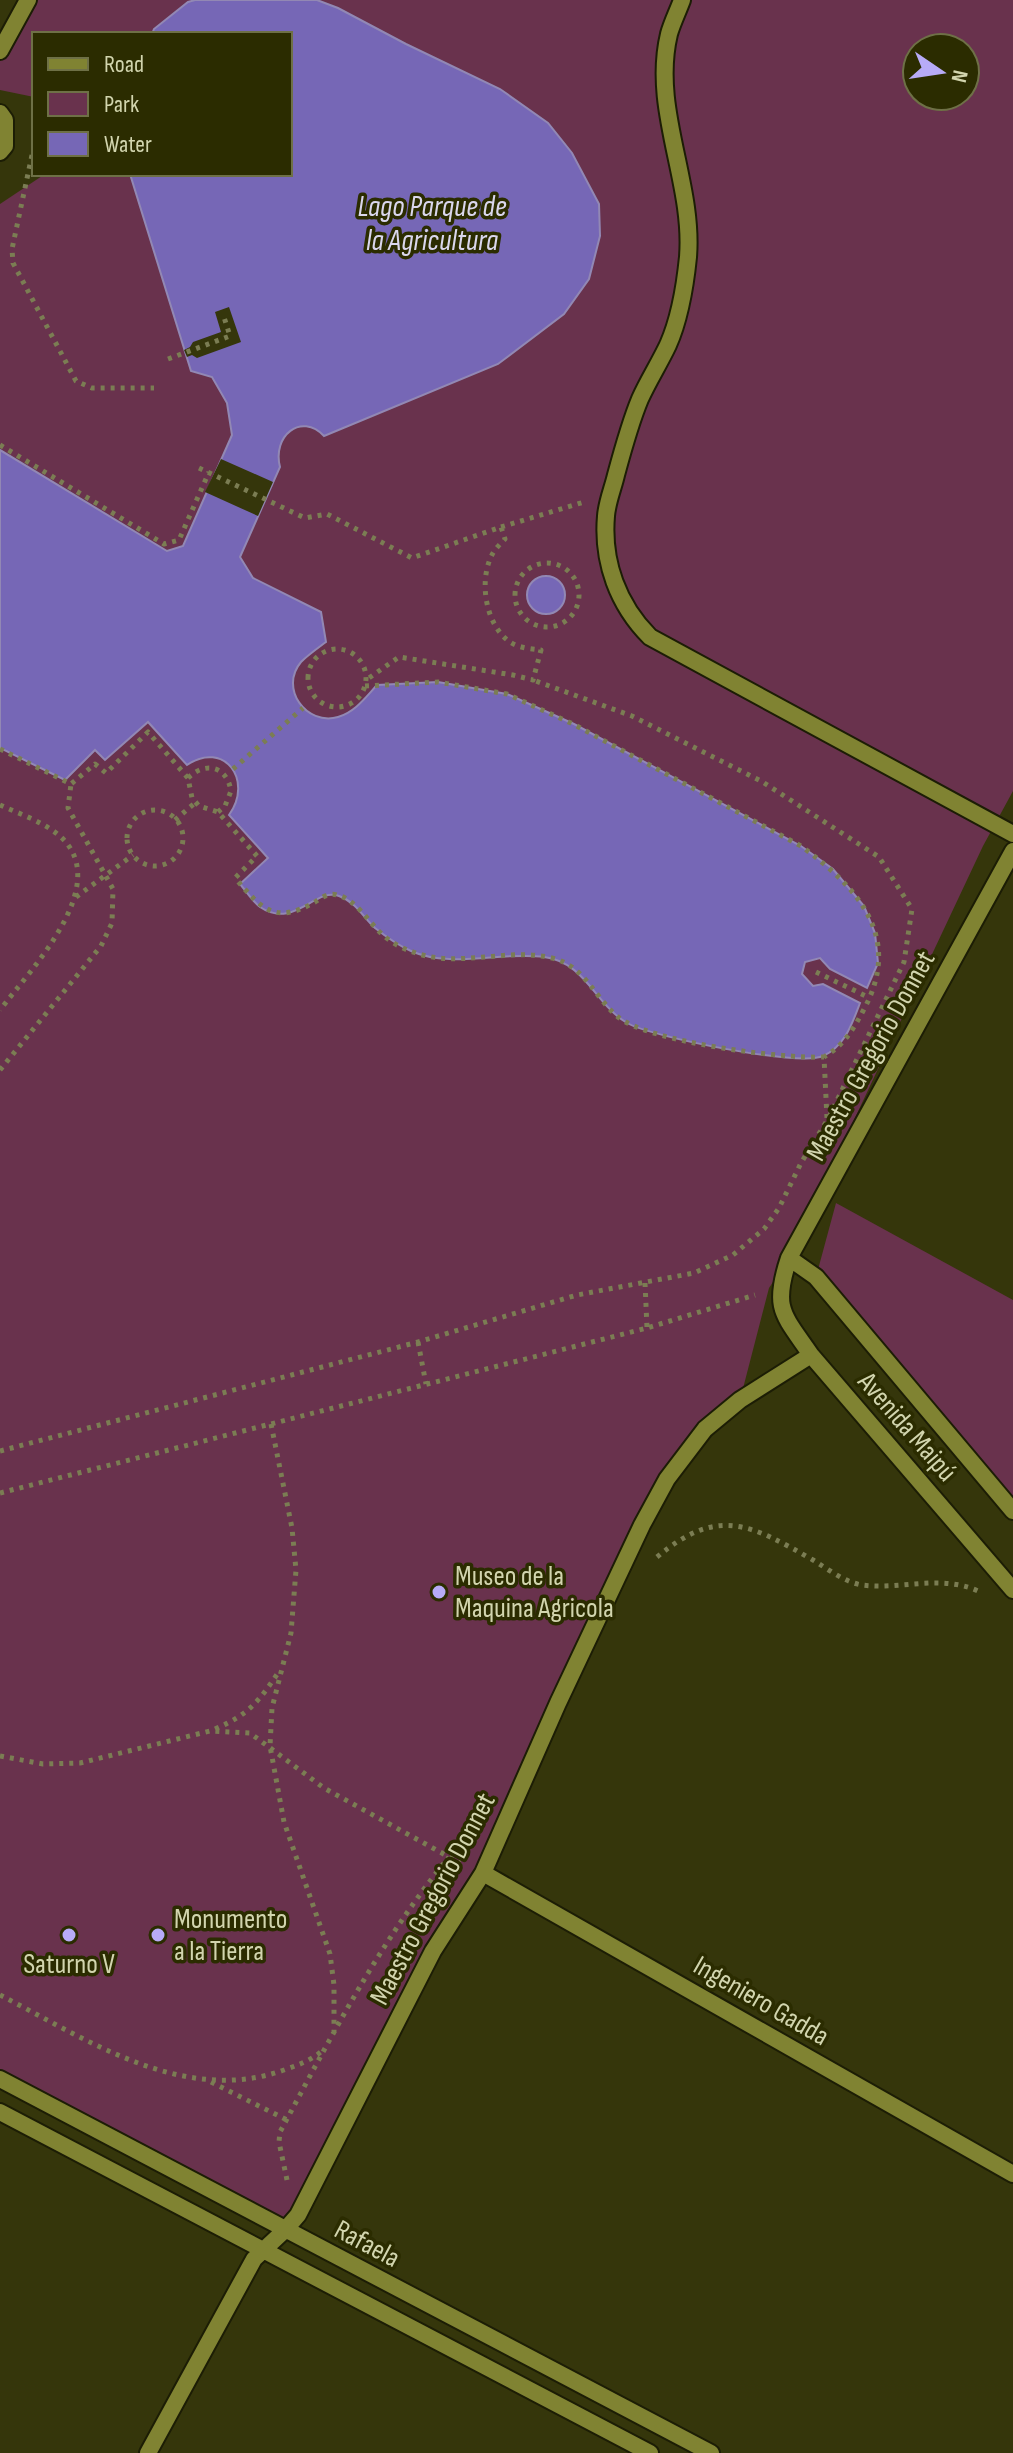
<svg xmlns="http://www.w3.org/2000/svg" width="1013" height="2453" viewBox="0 0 1013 2453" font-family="'Sofia Sans Condensed',sans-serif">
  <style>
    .green { fill: #69324d; fill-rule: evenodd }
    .water { fill: #7667b6; stroke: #9288b4; stroke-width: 2 }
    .pier { fill: #35360b }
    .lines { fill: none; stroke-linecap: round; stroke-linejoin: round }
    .street-casing { stroke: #1c1d05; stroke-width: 20 }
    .path { stroke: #7b7d53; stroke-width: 5; stroke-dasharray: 4 6; stroke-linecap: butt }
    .street { stroke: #808332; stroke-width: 16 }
    .poi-dot { fill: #b7abf7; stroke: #2b2c00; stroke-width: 3 }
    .labels { text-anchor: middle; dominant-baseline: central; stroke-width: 7; stroke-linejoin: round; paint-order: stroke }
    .street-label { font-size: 28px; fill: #d2d5ae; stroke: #2b2c00 }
    .poi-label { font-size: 28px; fill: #d2d5ae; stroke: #2b2c00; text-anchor: start }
    .water-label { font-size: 30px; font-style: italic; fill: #dad7ed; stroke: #2b2c00 }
  </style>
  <rect width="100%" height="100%" fill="#35360b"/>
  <path class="green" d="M28,0H1013V791L983,846L789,1258L769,1288L740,1400L667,1479L483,1873L285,2230L0,2079V204L45,174H290V34H34V97L0,90V51ZM917,48H965V96H917Z
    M836,1203L1013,1300V1515L816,1277Z"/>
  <path class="water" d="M195,0H317L338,8L406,44L500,89L548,123L572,153L599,204L600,236L589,279L564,314L498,364L324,436C301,412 272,436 280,467L240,557L253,578L321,612L326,642C318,648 308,655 301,662C279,688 306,726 338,717C355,712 365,698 377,685L438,682L507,694L574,724L801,846L833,869L864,906L875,933L878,963L867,988L830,969L820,958L805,962L802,974L813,986L823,984L860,1003C852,1024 845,1046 823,1056C799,1067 652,1037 627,1023C595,1004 585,962 544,957C502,951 451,969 411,951C400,946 385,936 375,928C363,917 356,902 339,896C315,887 294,930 260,907C253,902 246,891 240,884L268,858L229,815C254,780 224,740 187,765L148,722L105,760L95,750L65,780L0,748V450L167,551L183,546L232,435L227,403L212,377L191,371L130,174H290V34H152L154,29L188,2Z
    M527 595a19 19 0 1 1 38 0a19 19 0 1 1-38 0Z"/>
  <path class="pier" d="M229,307L241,342L197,358L192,355L187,357L184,350L190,347L193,342L221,332L215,312Z
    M221,459L273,482L258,516L205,492Z"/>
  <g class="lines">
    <defs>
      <path id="street" d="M682,0C678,11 672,23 669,34C651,109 694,182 688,257C685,287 680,318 668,345C659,364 648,381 640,399C630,423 623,449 616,475C613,488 607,502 606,516C602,562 618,605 650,637L1013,834
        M0,51L28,0
        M0,113L5,120V146L0,152
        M1013,851L789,1258C772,1309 783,1314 811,1355L1013,1590
        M789,1258L816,1277L1013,1511
        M483,1873L1013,2174
        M0,2079L711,2453
        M0,2112L650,2453
        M148,2453L254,2259L285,2230L298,2215L433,1951L483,1873L558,1703L642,1525L667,1479L705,1429L740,1400L811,1355"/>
    </defs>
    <use href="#street" class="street-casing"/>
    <path class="path" d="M32,155L12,249L13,263L76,381L92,388H154
      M168,359L230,336L223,314
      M0,445L164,544L179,540L209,472
      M199,468L305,518L327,514L412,558L501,527L505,539C501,543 496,548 493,553C478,579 485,625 510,642C519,648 531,649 541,650L533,680L513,675L399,657L366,680
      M501,527L584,502
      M515 595a32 32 0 1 1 64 0a32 32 0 1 1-64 0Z
      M308 678a29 29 0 1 1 58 0a29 29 0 1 1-58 0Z
      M365,686L438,682L507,694L573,724L801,846C858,888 904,937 863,1011C853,1030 843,1046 824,1057
      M0,749L71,784L95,764L106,773L148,732L188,778L192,798L199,806L218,812L257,856L235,878C262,909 274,925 315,902C321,898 329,892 337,895C356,899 368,922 382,934C390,942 403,949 413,952C458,969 506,947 552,958C585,966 594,997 618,1017C649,1042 782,1059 824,1057L827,1118
      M233,769L303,708
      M188,778C205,761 227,766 231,791L225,806L218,812
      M0,805C20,814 44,822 61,837C113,886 30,970 0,1010
      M127 838a28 28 0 1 1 56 0a28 28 0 1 1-56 0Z
      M175,820L196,802
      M76,897L133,855
      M816,972L870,998
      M0,1070L101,946L112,923L113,889L68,808L71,784
      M645,1283L647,1328
      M418,1342L426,1384
      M271,1424L292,1528L296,1570L291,1633L272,1708L270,1746L284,1822L330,1954L334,1985V2032
      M0,1451L418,1342L577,1295L694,1273L733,1255L764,1229L779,1208L801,1163L828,1119L904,962L912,909L879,857L761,781L632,716L533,680
      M0,1493L647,1328L755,1295
      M657,1557C718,1506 750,1524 813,1560C828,1569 844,1582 862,1585C901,1590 941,1574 978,1591
      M215,1729C250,1714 259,1701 280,1670
      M0,1756L43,1764L80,1763L210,1731L250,1733L324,1788L460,1863
      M0,1995C86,2039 184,2106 284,2070C298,2065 310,2061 322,2051
      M211,2082L287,2120
      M287,2180L279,2142L280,2132C331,2037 380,1941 449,1857"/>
    <use href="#street" class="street"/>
  </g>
  <g class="poi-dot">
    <circle cx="439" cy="1592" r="8"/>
    <circle cx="69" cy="1935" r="8"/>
    <circle cx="158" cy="1935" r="8"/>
  </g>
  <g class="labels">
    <g class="street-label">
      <text transform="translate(871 1056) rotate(-61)">Maestro Gregorio Donnet</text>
      <text transform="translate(907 1427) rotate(49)">Avenida Maipú</text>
      <text transform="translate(433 1899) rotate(-62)">Maestro Gregorio Donnet</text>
      <text transform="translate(761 2001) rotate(30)">Ingeniero Gadda</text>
      <text transform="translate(367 2244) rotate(28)">Rafaela</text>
    </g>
    <g class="poi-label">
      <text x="455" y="1576">Museo de la<tspan x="455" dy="32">Maquina Agricola</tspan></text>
      <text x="174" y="1919">Monumento<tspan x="174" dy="32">a la Tierra</tspan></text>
      <text x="69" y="1964" text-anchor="middle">Saturno V</text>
    </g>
    <g class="water-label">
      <text x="432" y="207">Lago Parque de<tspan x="432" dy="34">la Agricultura</tspan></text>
    </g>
  </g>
  <rect x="32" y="32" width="260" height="144" fill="#2b2c00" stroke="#6e7046" stroke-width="2"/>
  <rect x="48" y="58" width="40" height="12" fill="#808332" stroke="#6e7046" stroke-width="2"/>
  <text x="104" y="72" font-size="24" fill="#d2d5ae">Road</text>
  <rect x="48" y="92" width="40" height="24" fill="#69324d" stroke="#6e7046" stroke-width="2"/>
  <text x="104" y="112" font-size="24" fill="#d2d5ae">Park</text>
  <rect x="48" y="132" width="40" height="24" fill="#7667b6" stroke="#6e7046" stroke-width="2"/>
  <text x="104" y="152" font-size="24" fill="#d2d5ae">Water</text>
  <g transform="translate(941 72) rotate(103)"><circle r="38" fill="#2b2c00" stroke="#6e7046" stroke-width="2"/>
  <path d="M0-6L14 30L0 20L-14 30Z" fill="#b7abf7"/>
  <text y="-12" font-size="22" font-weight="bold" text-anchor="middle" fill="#d2d5ae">N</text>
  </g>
</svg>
